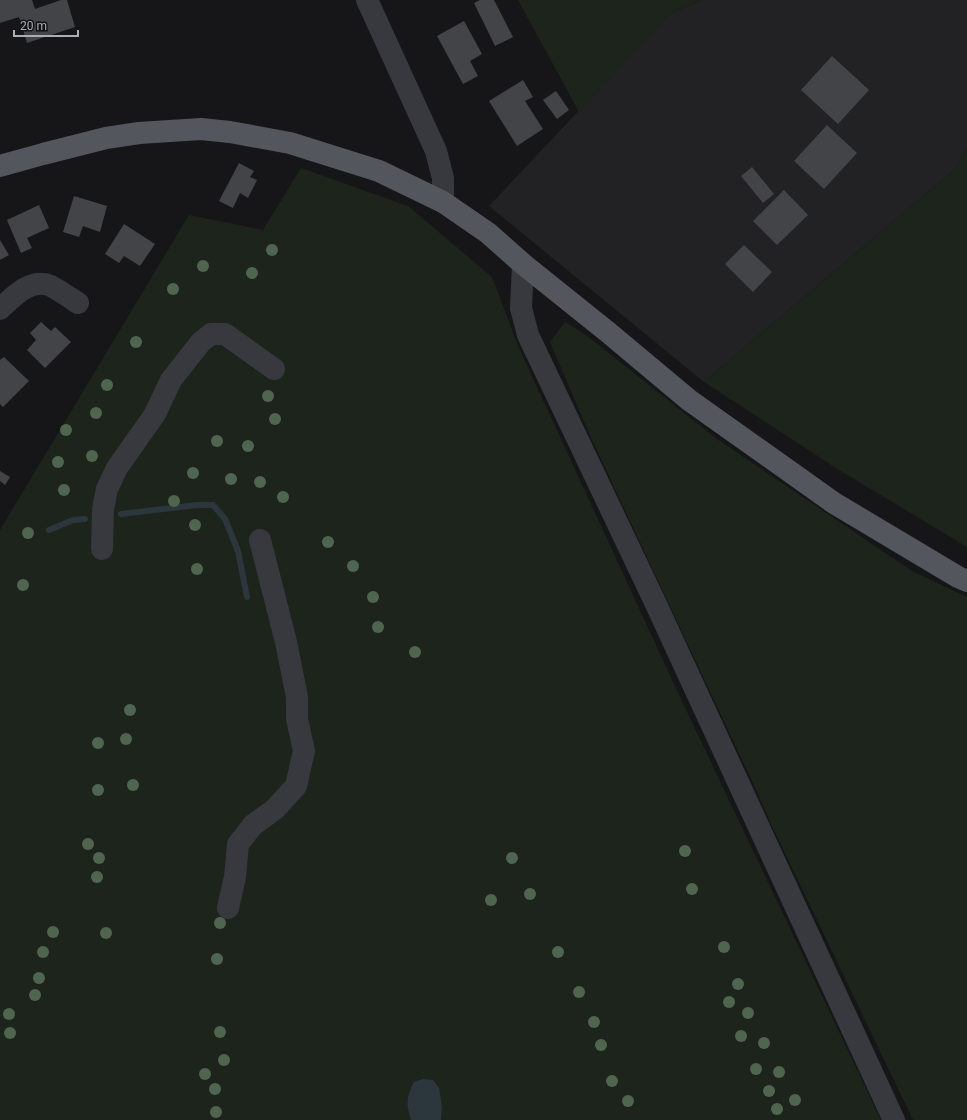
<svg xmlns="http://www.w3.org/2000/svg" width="967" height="1120" viewBox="0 0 967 1120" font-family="Roboto,sans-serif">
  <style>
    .built { fill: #222225 }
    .green { fill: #1c241c }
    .water { fill: #2c373d }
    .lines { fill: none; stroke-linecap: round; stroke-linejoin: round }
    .stream { stroke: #2c373d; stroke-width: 6 }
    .building { fill: #424448 }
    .minor { stroke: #37393e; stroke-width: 22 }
    .major { stroke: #53565d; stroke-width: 22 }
    .tree { fill: #506550 }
  </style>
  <rect width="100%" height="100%" fill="#161618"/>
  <path class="built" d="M701,0H967V150L954,170L704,382L489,206L670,14Z"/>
  <path class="green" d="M518,0H701L670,14L579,112Z
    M967,150V547L839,470L704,382L954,170Z
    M301,168L408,206L492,277L519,348L680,697L881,1120H0V530L189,215L263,230Z
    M565,322L586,335L717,439L912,571L967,597V1120H913L770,822L758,794L592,440L550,342Z"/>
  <path class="water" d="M423,1079L433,1080L439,1088L442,1107L441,1120H411C406,1104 406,1097 414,1082Z"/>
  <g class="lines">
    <path class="stream" d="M121,514L197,505H213L225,519L238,551L247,597
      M49,530L73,520L85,519"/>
  </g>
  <path class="building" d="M0,0H32L35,9L61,0H67L75,27L27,43L19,17L0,23Z
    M480,0H494L513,37L495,46L474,3Z
    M464,21L482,54L470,61L478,76L463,84L437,36Z
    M832,56L869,90L838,124L801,90Z
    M523,80L533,97L525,101L543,129L517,146L489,101Z
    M556,91L569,110L557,119L543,100Z
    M827,125L857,153L824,189L794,161Z
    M239,163L254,171L250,177L257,180L248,198L240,193L233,208L219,201Z
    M752,167L774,194L763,203L741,176Z
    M784,190L808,215L777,245L753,221Z
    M74,196L107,206L100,232L83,226L79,237L63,232Z
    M39,205L49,228L27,238L32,248L21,253L7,220Z
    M124,224L155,244L140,266L124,256L119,263L105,254Z
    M0,240L9,255L0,260Z
    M744,245L772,272L753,292L725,264Z
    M41,322L51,331L55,327L71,342L45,368L27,350L36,340L30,333Z
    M4,357L29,381L3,407L0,404V360Z
    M0,471L10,477L5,485L0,481Z"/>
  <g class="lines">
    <path class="minor" d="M367,0L436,151L443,178V202
      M523,264L521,308L528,335L655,602L894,1120
      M0,309C13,297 31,277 51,286C60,291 69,297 78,303
      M102,549L103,509L107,489L117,468L155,414L171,380L201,342L211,334H225L274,369
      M228,908L235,877L238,844L253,825L275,809L296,786L304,751L297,719V697L286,642L260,540"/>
    <path class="major" d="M0,166L43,154L106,138L139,133L201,129L230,132L290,143L379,171L443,202L488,233L523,264L609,333L689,400L834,503L958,577L967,581"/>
  </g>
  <g class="tree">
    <circle cx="272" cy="250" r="6"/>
    <circle cx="203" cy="266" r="6"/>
    <circle cx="252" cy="273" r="6"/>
    <circle cx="173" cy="289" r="6"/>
    <circle cx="136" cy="342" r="6"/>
    <circle cx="107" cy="385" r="6"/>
    <circle cx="268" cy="396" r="6"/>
    <circle cx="96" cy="413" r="6"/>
    <circle cx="275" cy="419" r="6"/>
    <circle cx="66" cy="430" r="6"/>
    <circle cx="217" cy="441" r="6"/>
    <circle cx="248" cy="446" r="6"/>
    <circle cx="92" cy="456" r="6"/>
    <circle cx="58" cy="462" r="6"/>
    <circle cx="193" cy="473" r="6"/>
    <circle cx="231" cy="479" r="6"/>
    <circle cx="260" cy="482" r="6"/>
    <circle cx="64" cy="490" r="6"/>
    <circle cx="283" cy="497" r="6"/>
    <circle cx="174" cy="501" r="6"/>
    <circle cx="195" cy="525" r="6"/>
    <circle cx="28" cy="533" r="6"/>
    <circle cx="328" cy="542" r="6"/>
    <circle cx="353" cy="566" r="6"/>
    <circle cx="197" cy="569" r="6"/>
    <circle cx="23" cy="585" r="6"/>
    <circle cx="373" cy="597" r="6"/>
    <circle cx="378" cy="627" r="6"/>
    <circle cx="415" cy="652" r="6"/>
    <circle cx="130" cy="710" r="6"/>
    <circle cx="126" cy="739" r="6"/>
    <circle cx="98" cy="743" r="6"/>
    <circle cx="133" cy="785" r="6"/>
    <circle cx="98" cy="790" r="6"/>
    <circle cx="88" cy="844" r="6"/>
    <circle cx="685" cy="851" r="6"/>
    <circle cx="99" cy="858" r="6"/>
    <circle cx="512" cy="858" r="6"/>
    <circle cx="97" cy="877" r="6"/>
    <circle cx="692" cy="889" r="6"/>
    <circle cx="530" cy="894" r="6"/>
    <circle cx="491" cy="900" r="6"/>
    <circle cx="220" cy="923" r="6"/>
    <circle cx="53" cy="932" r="6"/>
    <circle cx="106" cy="933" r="6"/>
    <circle cx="724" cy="947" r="6"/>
    <circle cx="43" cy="952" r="6"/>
    <circle cx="558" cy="952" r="6"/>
    <circle cx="217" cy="959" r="6"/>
    <circle cx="39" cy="978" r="6"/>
    <circle cx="738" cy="984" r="6"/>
    <circle cx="579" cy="992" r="6"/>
    <circle cx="35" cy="995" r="6"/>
    <circle cx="729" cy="1002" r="6"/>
    <circle cx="748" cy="1013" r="6"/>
    <circle cx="9" cy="1014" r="6"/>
    <circle cx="594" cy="1022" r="6"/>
    <circle cx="220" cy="1032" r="6"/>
    <circle cx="10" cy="1033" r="6"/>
    <circle cx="741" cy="1036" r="6"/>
    <circle cx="764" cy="1043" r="6"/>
    <circle cx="601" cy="1045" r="6"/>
    <circle cx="224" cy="1060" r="6"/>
    <circle cx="756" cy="1069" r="6"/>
    <circle cx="779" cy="1072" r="6"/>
    <circle cx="205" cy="1074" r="6"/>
    <circle cx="612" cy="1081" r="6"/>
    <circle cx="215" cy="1089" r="6"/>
    <circle cx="769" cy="1091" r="6"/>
    <circle cx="795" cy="1100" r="6"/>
    <circle cx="628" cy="1101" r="6"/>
    <circle cx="777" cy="1109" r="6"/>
    <circle cx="216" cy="1112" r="6"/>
  </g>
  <path d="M14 30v6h64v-6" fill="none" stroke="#a8afb9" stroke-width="2"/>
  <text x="20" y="30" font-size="12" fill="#a8afb9" stroke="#111113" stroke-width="3" paint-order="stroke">20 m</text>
</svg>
